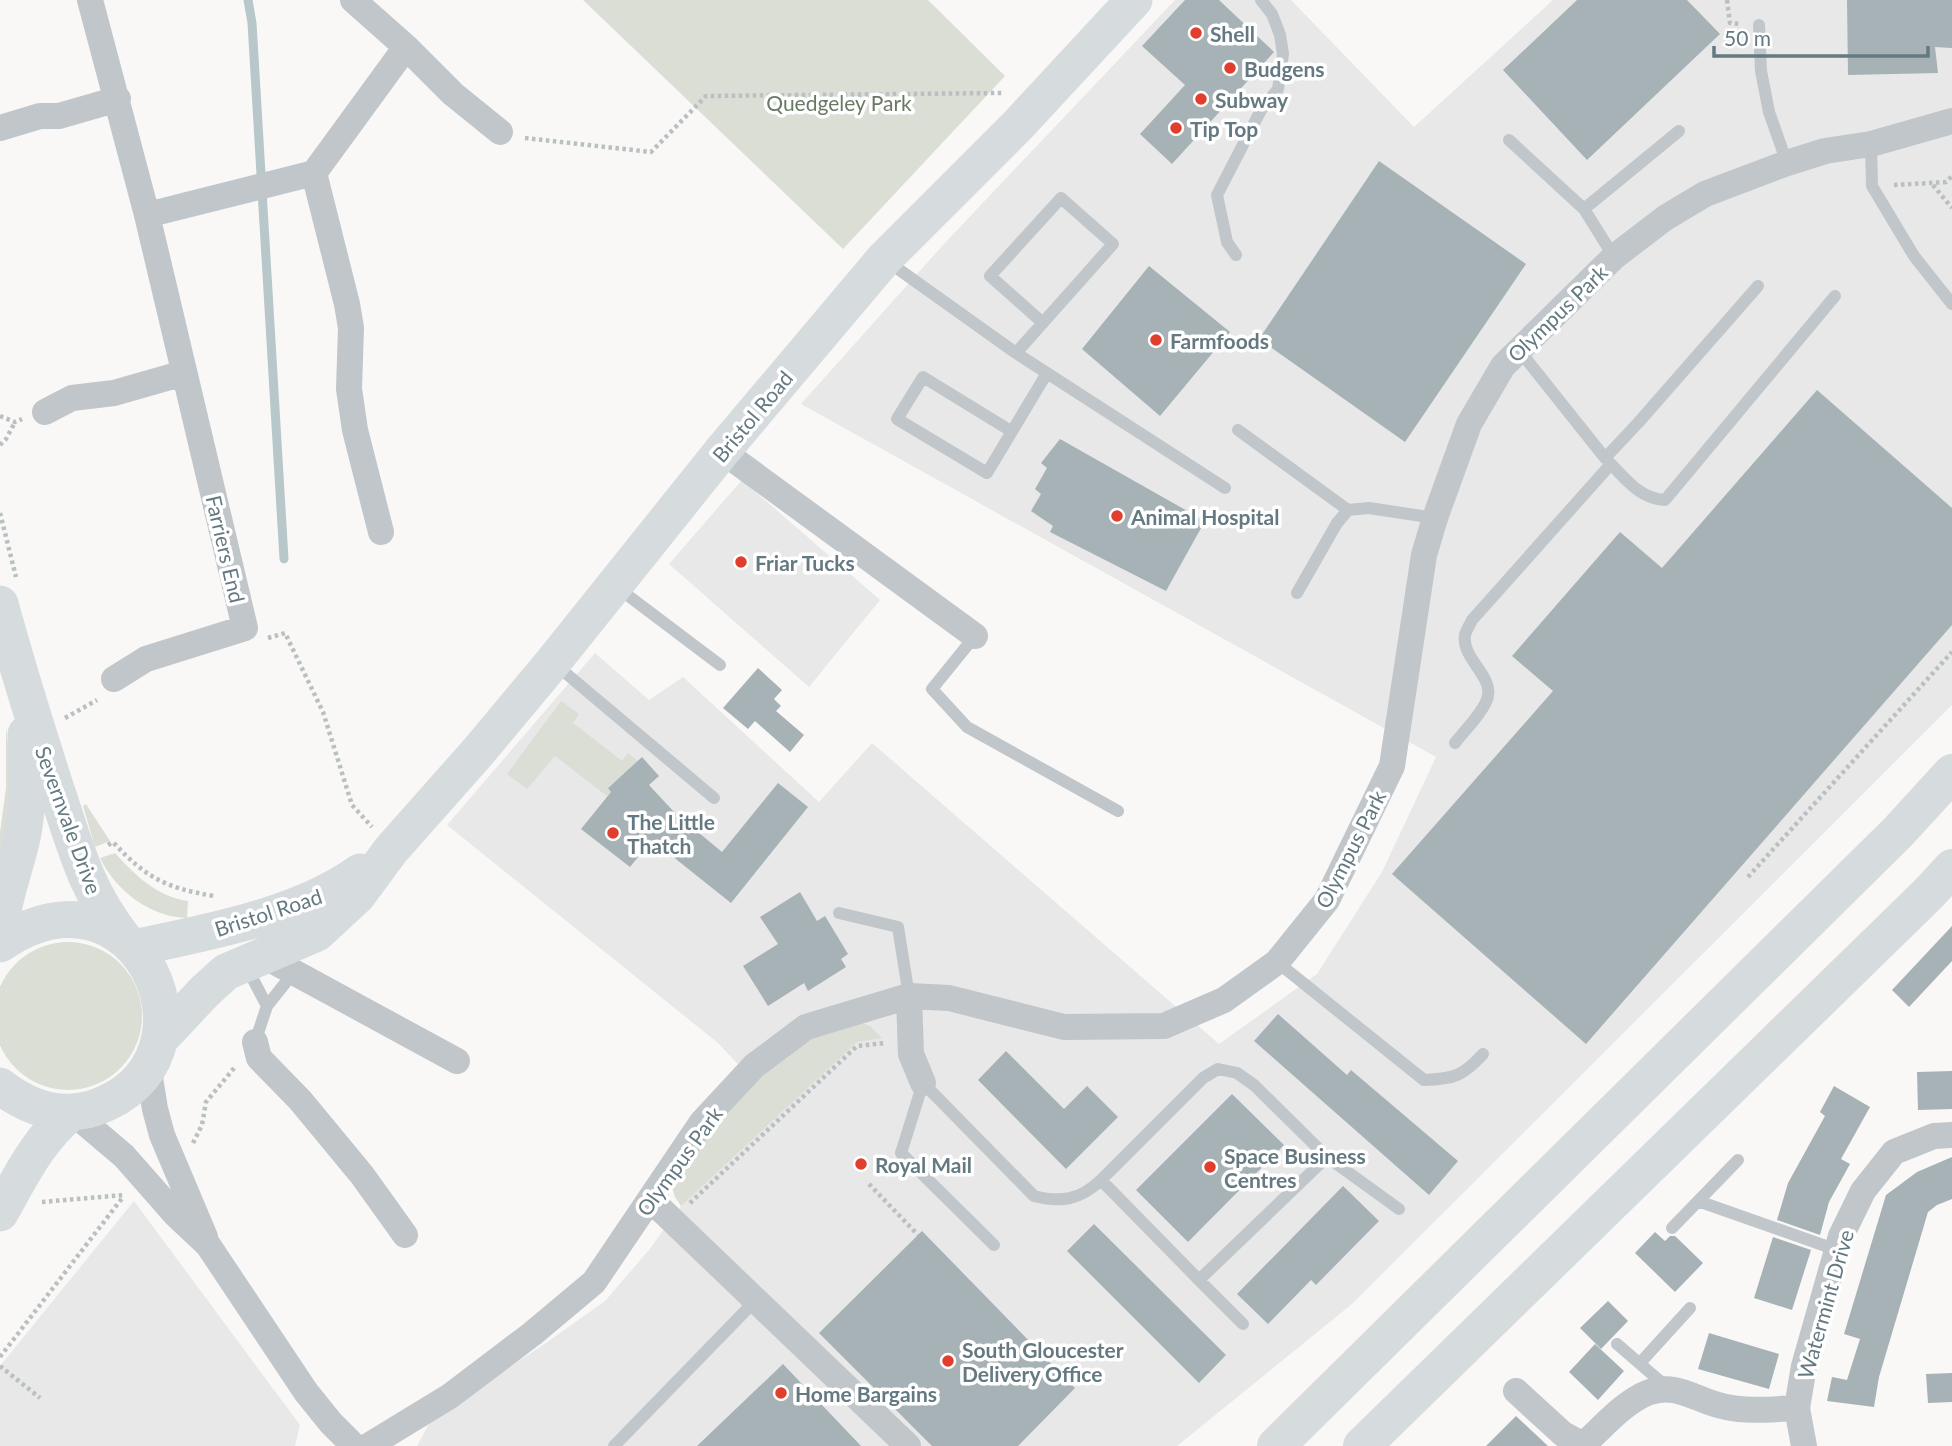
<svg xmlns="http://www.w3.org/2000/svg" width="1952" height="1446" viewBox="0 0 1952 1446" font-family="Lato,sans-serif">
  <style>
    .built { fill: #e7e8e7 }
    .green { fill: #daded5 }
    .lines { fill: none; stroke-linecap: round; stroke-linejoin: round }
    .stream { stroke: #b8c7c9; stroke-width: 9 }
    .building { fill: #a7b2b6 }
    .path { stroke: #babfc1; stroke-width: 4.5; stroke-dasharray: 3.5 3.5; stroke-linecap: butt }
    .lane { stroke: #c0c6c9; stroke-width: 12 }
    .street { stroke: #c0c6c9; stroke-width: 26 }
    .secondary { stroke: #d6dbde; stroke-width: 37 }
    .highway { stroke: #d6dbde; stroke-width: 38 }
    .poi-dot { fill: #e23e2d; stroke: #fff; stroke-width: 2.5 }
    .labels { text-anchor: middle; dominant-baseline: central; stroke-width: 7; stroke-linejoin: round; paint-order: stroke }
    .poi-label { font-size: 21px; font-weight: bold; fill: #647981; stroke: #fff; text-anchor: start }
    .park-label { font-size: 21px; fill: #6a7963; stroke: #fff }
    .street-label { font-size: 21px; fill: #647981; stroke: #fff }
  </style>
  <rect width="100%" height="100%" fill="#f9f8f6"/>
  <path class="built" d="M1175,0H1291L1414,127L1553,0H1952V705L1352,1304L1177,1446H417L432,1418L546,1343L605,1301L649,1250L764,1092L718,1043L447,825L595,653L649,700L683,677L819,802L872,743L1219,1044L1317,974L1382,872L1436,757L801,404L943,245Z
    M742,480L880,600L809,687L669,564Z
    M134,1201L300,1425L295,1446H0V1366Z"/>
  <path class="green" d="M583,0H928L1005,76L843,249Z
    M561,701L579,714L573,723L622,761L628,753L638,761L608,787L611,792L607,796L555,756L527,789L507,774Z
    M6,727L14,799L0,853V832L6,788Z
    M86,804L110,841L95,847L83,806Z
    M115,853C136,876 156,896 188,901L187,918C150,917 116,891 100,858Z
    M-6 1016a74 74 0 1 1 148 0a74 74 0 1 1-148 0Z
    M860,1022L871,1027L882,1038L857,1042L681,1206L675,1197L670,1181L683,1159L784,1051L825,1030Z"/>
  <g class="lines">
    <path class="stream" d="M248,0L252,23L284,559"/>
  </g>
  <path class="building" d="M1185,0H1219L1274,52L1172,164L1140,134L1185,85L1142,46Z
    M1577,0H1687L1720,34L1587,160L1503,70Z
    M1847,0H1952V48L1935,47L1938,73L1848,75Z
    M1379,161L1526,264L1405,442L1259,339Z
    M1149,266L1230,332L1160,416L1082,349Z
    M1817,390L1952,508V625L1586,1044L1392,874L1553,691L1512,656L1620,532L1662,568Z
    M1060,439L1205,521L1166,591L1050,532L1053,526L1031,511L1041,494L1035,489L1047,468L1041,463Z
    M758,668L782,690L774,699L781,706L776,711L804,735L790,752L755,721L748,729L723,708Z
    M642,757L659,776L649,785L675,813L722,852L778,783L808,807L731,903L652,840L630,867L581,829L611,792L608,788Z
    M800,892L817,921L825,916L848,954L841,959L846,967L808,991L804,983L768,1006L743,966L778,944L760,917Z
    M1952,926V961L1909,1007L1892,990Z
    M1278,1014L1347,1075L1351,1070L1458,1161L1429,1195L1254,1041Z
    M1006,1051L1064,1109L1087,1086L1118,1117L1066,1169L978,1080Z
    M1952,1071V1109L1918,1110L1917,1072Z
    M1834,1086L1870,1107L1841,1159L1850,1164L1829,1202L1820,1235L1777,1220L1788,1183L1825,1116L1820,1112Z
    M1232,1094L1284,1145L1188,1242L1136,1190Z
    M1952,1157V1199L1937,1205L1928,1212L1879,1377L1874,1407L1827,1401L1832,1377L1847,1380L1860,1339L1844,1334L1886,1195L1917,1172Z
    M1343,1186L1379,1221L1316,1285L1311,1280L1268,1324L1237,1294Z
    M1094,1224L1226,1355L1199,1383L1067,1251Z
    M922,1231L1075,1388L1018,1446H932L819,1333Z
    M1655,1232L1665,1241L1670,1236H1675L1703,1263L1675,1292L1635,1253Z
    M1773,1237L1811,1250L1792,1310L1754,1298Z
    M1608,1301L1628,1321L1601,1349L1580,1328Z
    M1709,1333L1779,1354L1769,1389L1698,1369Z
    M1595,1344L1624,1371L1598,1400L1569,1372Z
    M783,1364L861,1446H697Z
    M1952,1373V1402L1928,1403L1926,1374Z
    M1516,1416L1548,1446H1486Z"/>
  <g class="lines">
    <path class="path" d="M1727,0L1730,23L1741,24
      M525,138L651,152L706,96L1003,93
      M1894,185L1946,182L1952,176
      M1933,185L1952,208
      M0,416L15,422L22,419
      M0,445L6,439L15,422
      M0,513L16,577
      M268,638L285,633L323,712L352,805L372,827
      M65,718L97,700
      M108,845L113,842C146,878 166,888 214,896
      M1748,877L1952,652
      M193,1143L202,1125L206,1102L235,1067
      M869,1184L918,1235
      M42,1202L124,1195
      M690,1203L857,1046L885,1043
      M0,1357L123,1197
      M0,1366L40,1398"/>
    <path class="lane" d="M1759,25L1761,71L1769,112L1787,163
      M1509,140L1584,209L1614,257
      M1871,144L1872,186L1914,256L1952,304
      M1584,209L1679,131
      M1236,255L1227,242L1217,195L1261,110L1278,89L1283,54L1280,35L1272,14L1261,0
      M887,261L1016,353L1225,488
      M1519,350L1605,458L1638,423L1758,286
      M1016,353L1113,244L1061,198L990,276L1043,323
      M1238,430L1348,510
      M1011,431L923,377L897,419L987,473L1047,373
      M1607,460C1624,477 1639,499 1665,500L1835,296
      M618,588L720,665
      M1297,593L1337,523L1348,510L1369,508L1435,518
      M975,636L932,689L967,727L1118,811
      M556,665L714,798
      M1455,743C1465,730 1479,717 1486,702C1498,678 1461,660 1465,635C1466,630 1470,625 1472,620L1611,464
      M839,913L898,927L909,996
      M1277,962L1424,1080C1454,1079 1463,1076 1483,1054
      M246,966L267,1006
      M255,1042L267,1006L294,972
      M1327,1157L1399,1209
      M1698,1201L1837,1250
      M1672,1228L1738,1160
      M994,1245L901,1153L923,1083L1034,1196C1061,1203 1080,1200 1101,1180L1203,1078L1218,1069L1237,1073L1254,1085L1327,1157L1199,1280L1101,1180
      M1199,1280L1243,1324
      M1617,1344L1668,1388
      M1640,1363L1690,1308
      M614,1446L756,1300"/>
    <path class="street" d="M90,0L147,215L245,628L146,659L114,679
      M406,47L453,94L500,132
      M0,128L40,116H59L118,99
      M314,173L347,304L351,328L349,389L355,430L381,532
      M147,215L314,173L406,47L353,0
      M45,412L72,398L114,393L184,373
      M722,451L975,636
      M264,956L457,1061
      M909,996L911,1054L923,1083
      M255,1042L259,1058L300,1100L362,1175L405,1235
      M148,1065L155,1109L162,1135L205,1237
      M72,1112L124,1156L175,1214L208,1245L306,1392L331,1423L354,1446
      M650,1199L908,1446
      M1516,1391L1563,1434L1583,1445C1602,1428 1623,1403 1647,1393C1678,1381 1697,1402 1726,1407C1749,1412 1773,1409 1797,1408
      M368,1446L450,1396L532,1334L594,1282L702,1122L754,1066L806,1027L909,996L949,998L1064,1027L1164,1026L1224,1000L1277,962L1327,900L1392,766L1424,555L1435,518L1469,424L1503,366L1614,257L1665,218L1705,194L1787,163L1825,151L1871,144L1952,121
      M1804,1446L1797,1408L1804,1366L1841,1236L1863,1191L1894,1152L1934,1136L1952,1135"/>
    <path class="secondary" d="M0,604C17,666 36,727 56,789C76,848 85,889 124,939
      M0,935C2,899 16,867 23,833C29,800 27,767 26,734
      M0,944C139,848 231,1062 94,1108C60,1119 27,1107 0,1086
      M134,948C208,932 299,916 360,872
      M159,1040L205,991L226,972L317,933L357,896L391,850L477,753L553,662L722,451L884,259L1019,124L1134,0
      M0,1213C21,1176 38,1139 72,1112"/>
    <path class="highway" d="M1276,1446L1898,832L1952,773
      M1362,1446L1929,893L1952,868"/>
  </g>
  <g class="poi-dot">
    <circle cx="1196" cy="33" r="7"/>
    <circle cx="1230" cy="68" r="7"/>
    <circle cx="1201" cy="99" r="7"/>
    <circle cx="1176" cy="128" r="7"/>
    <circle cx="1156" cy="340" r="7"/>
    <circle cx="1117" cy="516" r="7"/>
    <circle cx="741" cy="562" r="7"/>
    <circle cx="613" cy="833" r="7"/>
    <circle cx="861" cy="1164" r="7"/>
    <circle cx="1210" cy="1167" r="7"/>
    <circle cx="948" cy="1361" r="7"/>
    <circle cx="781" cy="1393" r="7"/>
  </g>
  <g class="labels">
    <g class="poi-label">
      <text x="1210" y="33">Shell</text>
      <text x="1244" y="68">Budgens</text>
      <text x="1215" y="99">Subway</text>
      <text x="1190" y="128">Tip Top</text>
      <text x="1170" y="340">Farmfoods</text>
      <text x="1131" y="516">Animal Hospital</text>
      <text x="755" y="562">Friar Tucks</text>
      <text x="627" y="821">The Little<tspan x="627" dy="24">Thatch</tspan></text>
      <text x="1224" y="1155">Space Business<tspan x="1224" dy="24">Centres</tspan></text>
      <text x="875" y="1164">Royal Mail</text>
      <text x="962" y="1349">South Gloucester<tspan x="962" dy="24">Delivery Office</tspan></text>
      <text x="795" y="1393">Home Bargains</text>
    </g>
    <g class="park-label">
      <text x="839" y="102">Quedgeley Park</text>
    </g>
    <g class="street-label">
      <text transform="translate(1557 313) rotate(-44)">Olympus Park</text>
      <text transform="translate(752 416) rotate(-50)">Bristol Road</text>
      <text transform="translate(226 549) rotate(77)">Farriers End</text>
      <text transform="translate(69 820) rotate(70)">Severnvale Drive</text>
      <text transform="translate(1350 849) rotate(-63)">Olympus Park</text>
      <text transform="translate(268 912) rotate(-18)">Bristol Road</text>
      <text transform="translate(679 1161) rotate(-54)">Olympus Park</text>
      <text transform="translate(1825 1304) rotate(-74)">Watermint Drive</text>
    </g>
  </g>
  <path d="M1714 46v10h214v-10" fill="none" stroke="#647981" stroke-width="3.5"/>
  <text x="1724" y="46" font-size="21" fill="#647981" stroke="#ffffff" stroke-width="5" paint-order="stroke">50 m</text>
</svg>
